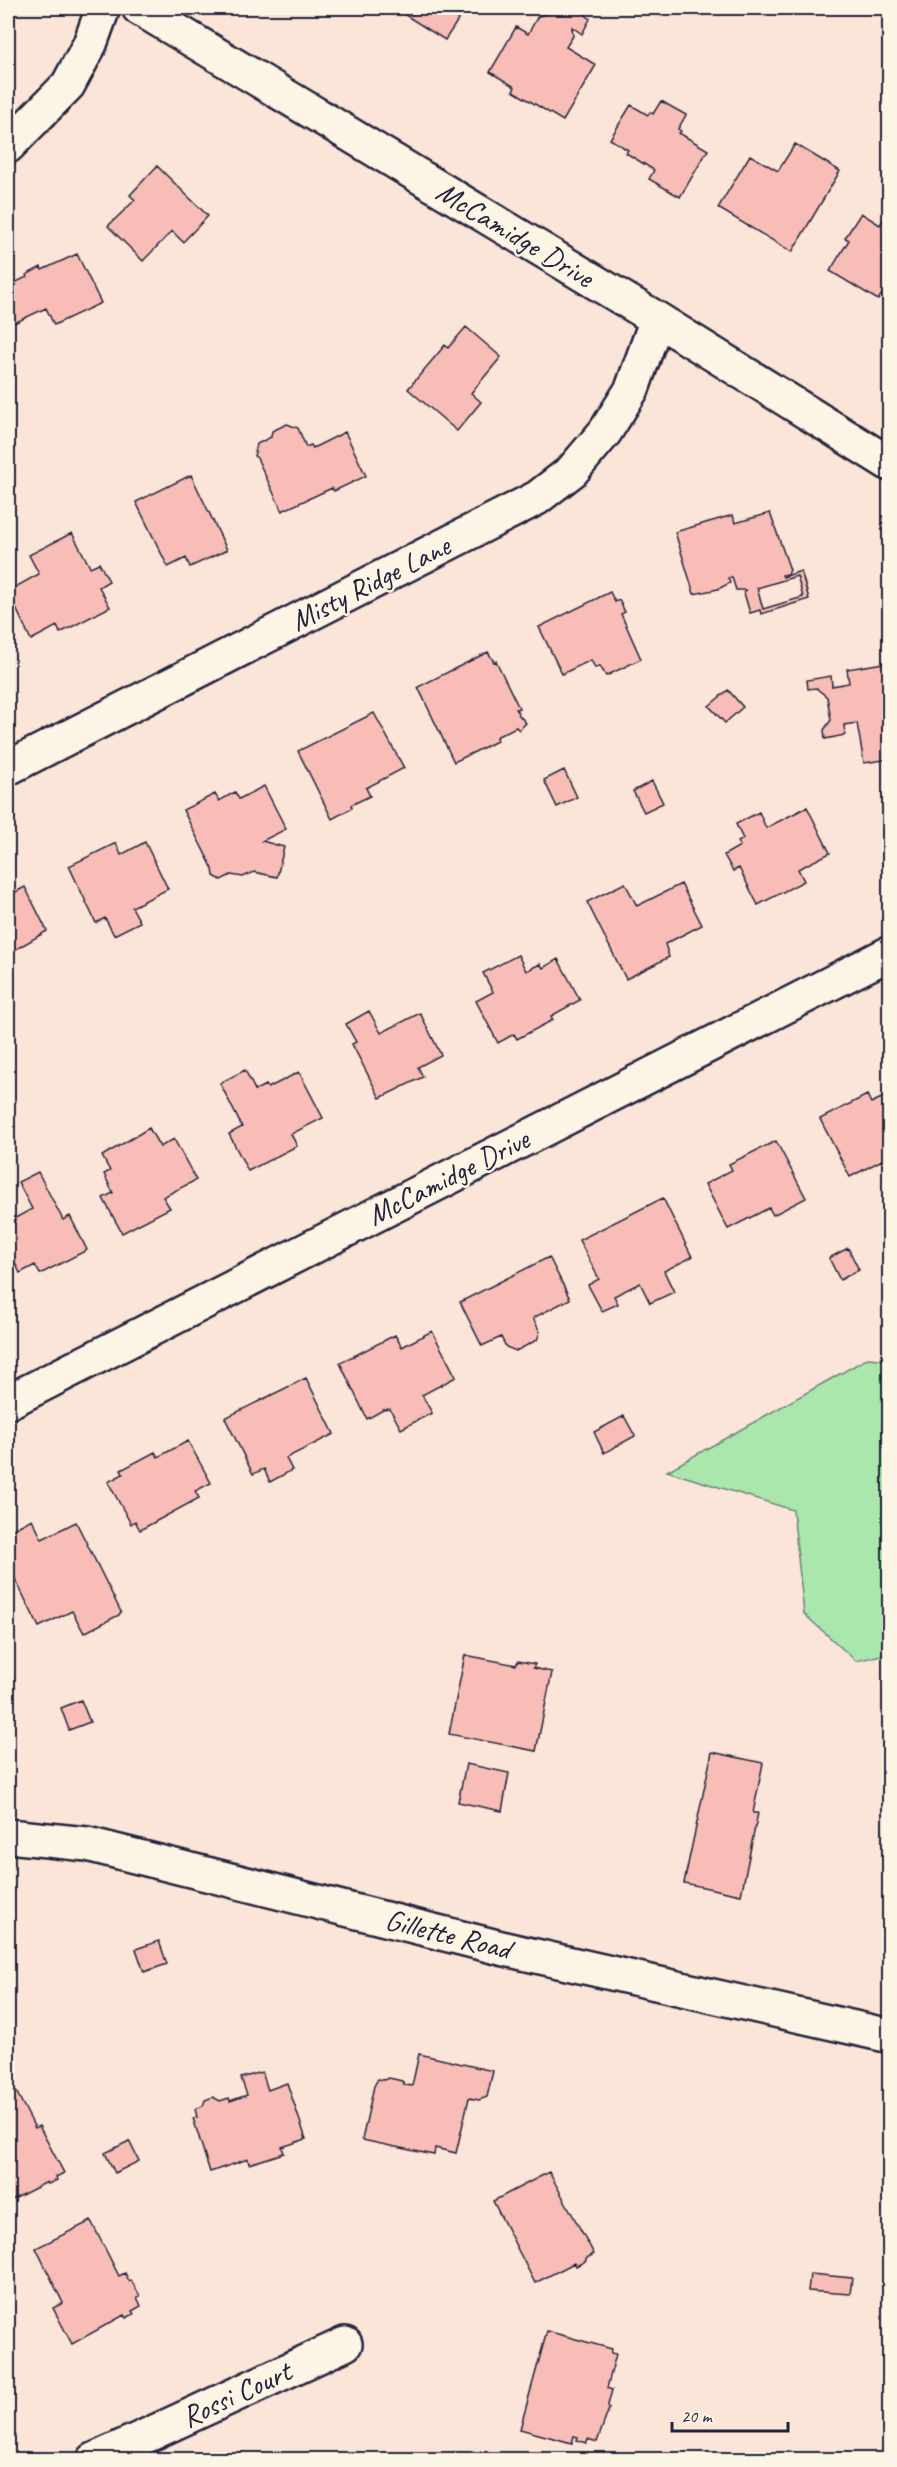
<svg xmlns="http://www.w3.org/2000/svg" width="897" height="2467" viewBox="0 0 897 2467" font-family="Caveat,sans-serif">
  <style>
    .green { fill: #aae7ad; stroke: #668474; stroke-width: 1.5 }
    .building { fill: #f9bdb8; stroke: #22223b; stroke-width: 1.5; fill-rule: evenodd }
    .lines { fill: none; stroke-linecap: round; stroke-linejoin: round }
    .minor-casing { stroke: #22223b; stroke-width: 38 }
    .minor { stroke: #fcf5e5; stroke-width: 33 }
    .labels { text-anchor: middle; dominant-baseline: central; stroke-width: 5; stroke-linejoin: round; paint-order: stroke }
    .street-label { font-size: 30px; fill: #22223b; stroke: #fcf5e5 }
  </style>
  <rect width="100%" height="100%" fill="#fbe4d8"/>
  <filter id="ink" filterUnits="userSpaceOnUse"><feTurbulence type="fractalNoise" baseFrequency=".0167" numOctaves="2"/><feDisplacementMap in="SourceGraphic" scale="12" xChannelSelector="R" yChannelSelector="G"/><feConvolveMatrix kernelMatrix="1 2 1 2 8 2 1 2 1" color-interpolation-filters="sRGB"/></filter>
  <g filter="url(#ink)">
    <path class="green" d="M868,1358L889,1360L890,1653L856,1661L804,1614L793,1510L667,1471Z"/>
    <path class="building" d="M394,8H466L445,40Z
      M545,8H579L587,12L586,15L590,19L582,34L572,27L573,36L566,47L596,65L563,121L513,91L515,87L490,72L516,27L528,34L538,16L550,13Z
      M661,101L686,115L678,129L681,131L679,133L708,150L680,197L649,179L654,170L626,153L628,150L610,139L631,105L648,115L650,112L653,114Z
      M795,144L840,171L792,252L718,208L750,155L778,171Z
      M157,166L208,216L183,242L172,231L143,261L108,226L135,200L130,195Z
      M890,209V291L886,288L878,300L830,271L849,240L845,238L861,213L880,225Z
      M77,254L101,303L54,325L46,308L10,325L8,319V286L27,277L26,275L41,267L42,270Z
      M466,327L501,357L471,393L481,402L457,431L408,389L445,345L448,348Z
      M287,424L298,428L306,447L311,445L313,448L345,432L366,476L334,491L332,488L282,511L257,458L254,456L257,444L271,437L272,431Z
      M191,475L227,550L190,567L186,558L168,567L136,502Z
      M770,513L790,570L788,574L782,575L783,577L801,571L809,599L761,614L760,610L750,613L744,593L746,590H736L732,577L728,578L730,583L718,589L694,594L675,532L733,515L735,523ZM797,576L803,597L763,609L757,588Z
      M72,533L90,567L99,563L109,581L99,587L110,607L60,633L57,626L31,640L8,591L39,574L29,555Z
      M610,592L615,602L619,600L625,612L621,614L641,659L606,676L600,666L595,668L591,660L562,674L539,627Z
      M488,652L494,662L496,661L519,708L516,709L519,715L526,723L519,730L516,727L496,737L497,741L454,762L418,687Z
      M890,662V759L864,763L857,723L844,725L845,735L825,739L824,730L831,720L827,697L816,688L808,689L807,680L831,676L832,686L849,683L847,669Z
      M728,690L743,707L725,723L709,706Z
      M374,713L404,768L366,788L370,796L351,805L352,808L332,819L298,751Z
      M564,770L577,797L557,807L544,780Z
      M652,781L663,803L644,812L633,791Z
      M264,786L286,829L262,841L284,847L277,877L254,872L243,877L231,875L221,880L214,876L213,869L183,810L215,794L219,801L235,792L239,799Z
      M807,807L830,853L798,869L804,881L758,905L739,868L733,871L724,855L740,846L738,842L743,839L736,824L759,812L766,828Z
      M145,842L168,889L132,907L140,922L114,935L105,918L96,923L69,866L116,843L121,855Z
      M625,883L637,906L681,884L702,925L665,944L669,957L626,979L587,902Z
      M25,887L47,931L8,954V896Z
      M518,955L526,971L540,964L543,968L558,959L580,1000L551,1016L553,1020L517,1039L514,1034L498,1043L476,1001L493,992L483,973Z
      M369,1011L381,1033L420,1013L441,1055L418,1067L423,1077L380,1098L352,1044L356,1042L346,1024Z
      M245,1070L255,1090L266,1085L268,1088L299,1072L323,1118L291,1134L297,1146L248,1171L229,1134L242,1127L220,1083Z
      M890,1094V1174L882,1160L850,1177L820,1119L867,1095L871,1103Z
      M149,1128L160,1147L174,1139L196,1180L163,1197L170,1208L122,1233L103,1198L113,1193L104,1174L110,1171L102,1156Z
      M776,1141L806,1198L773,1215L769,1208L728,1229L705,1184L732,1170L729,1164Z
      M38,1172L63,1220L70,1216L87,1250L40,1274L35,1265L20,1273L8,1248V1222L32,1209L18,1182Z
      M663,1198L692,1257L664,1271L674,1292L650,1303L640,1283L614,1296L618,1304L602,1311L588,1285L599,1279L579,1240Z
      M848,1248L859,1270L840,1280L829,1258Z
      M549,1257L570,1299L533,1318L540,1332L537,1340L516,1351L506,1347L501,1337L482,1346L460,1302Z
      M432,1331L456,1377L422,1395L432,1413L401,1429L390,1409L383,1410L367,1419L340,1363L395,1335L402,1347Z
      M306,1378L334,1434L286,1458L292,1470L270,1482L264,1469L253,1474L225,1418Z
      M624,1416L635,1436L604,1453L594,1432Z
      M188,1441L211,1483L195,1491L199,1498L140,1530L135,1521L131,1524L108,1482L123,1474L121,1470L155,1452L158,1457Z
      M32,1519L42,1539L76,1522L121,1612L119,1615L84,1633L72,1611L39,1627L14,1577L12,1578L8,1570V1532Z
      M465,1655L516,1665L518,1661L535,1664L533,1668L552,1672L536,1751L449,1734Z
      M81,1700L90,1722L69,1730L61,1708Z
      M712,1752L763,1763L753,1813H758L741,1895L684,1883Z
      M466,1764L509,1773L502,1811L458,1802Z
      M159,1941L167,1964L144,1972L136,1949Z
      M419,2054L493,2071L487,2097L479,2100L469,2098L456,2153L435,2148L434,2155L362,2140L374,2086L378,2079L385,2080L389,2078L402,2081L405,2085L412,2086Z
      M262,2072L268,2090L287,2083L306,2139L282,2147L284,2153L249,2164L248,2159L210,2172L193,2118L197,2117L195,2109L203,2106L205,2100L213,2097L220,2101L229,2098L230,2101L247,2095L241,2078Z
      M16,2091L35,2128L39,2126L64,2173L56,2177L57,2180L48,2184L47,2182L8,2202V2095Z
      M129,2141L139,2161L115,2173L105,2153Z
      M549,2172L594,2254L585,2259L586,2261L576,2266L574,2263L535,2283L493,2201Z
      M91,2221L119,2276L125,2273L129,2281L131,2280L140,2296L137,2297L141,2306L132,2311L134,2314L126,2318L124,2315L72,2344L53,2308L63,2303L36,2248Z
      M810,2274L852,2278L850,2294L808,2291Z
      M547,2331L612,2349L611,2353L616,2354L607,2388L612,2390L608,2405L609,2409L597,2442L588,2439L586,2443L577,2440L578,2437L574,2436L572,2443L520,2429Z"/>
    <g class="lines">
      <defs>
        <path id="minor" d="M139,8L657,319L890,464
          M8,146L68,85L90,44L103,8
          M8,768L537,498L572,471L605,432L632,389L657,319
          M8,1402L890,953
          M8,1836L87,1844L505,1949L890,2036
          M94,2460L345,2344"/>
      </defs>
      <use href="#minor" class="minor-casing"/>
      <use href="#minor" class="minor"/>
    </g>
  </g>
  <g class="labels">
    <g class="street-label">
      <text transform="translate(515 234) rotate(31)">McCamidge Drive</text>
      <text transform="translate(370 583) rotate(-27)">Misty Ridge Lane</text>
      <text transform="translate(448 1177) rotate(-27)">McCamidge Drive</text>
      <text transform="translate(448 1934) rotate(14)">Gillette Road</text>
      <text transform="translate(236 2394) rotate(-25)">Rossi Court</text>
    </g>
  </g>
  <rect width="897" height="2467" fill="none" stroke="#fcf5e5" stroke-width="30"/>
  <rect x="15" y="15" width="867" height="2437" fill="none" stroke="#22223b" stroke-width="2" filter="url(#ink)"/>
  <path d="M672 2422v9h116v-9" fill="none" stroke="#22223b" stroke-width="3"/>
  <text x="681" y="2422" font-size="18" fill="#22223b" stroke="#fcf5e5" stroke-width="4.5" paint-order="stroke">20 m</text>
</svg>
